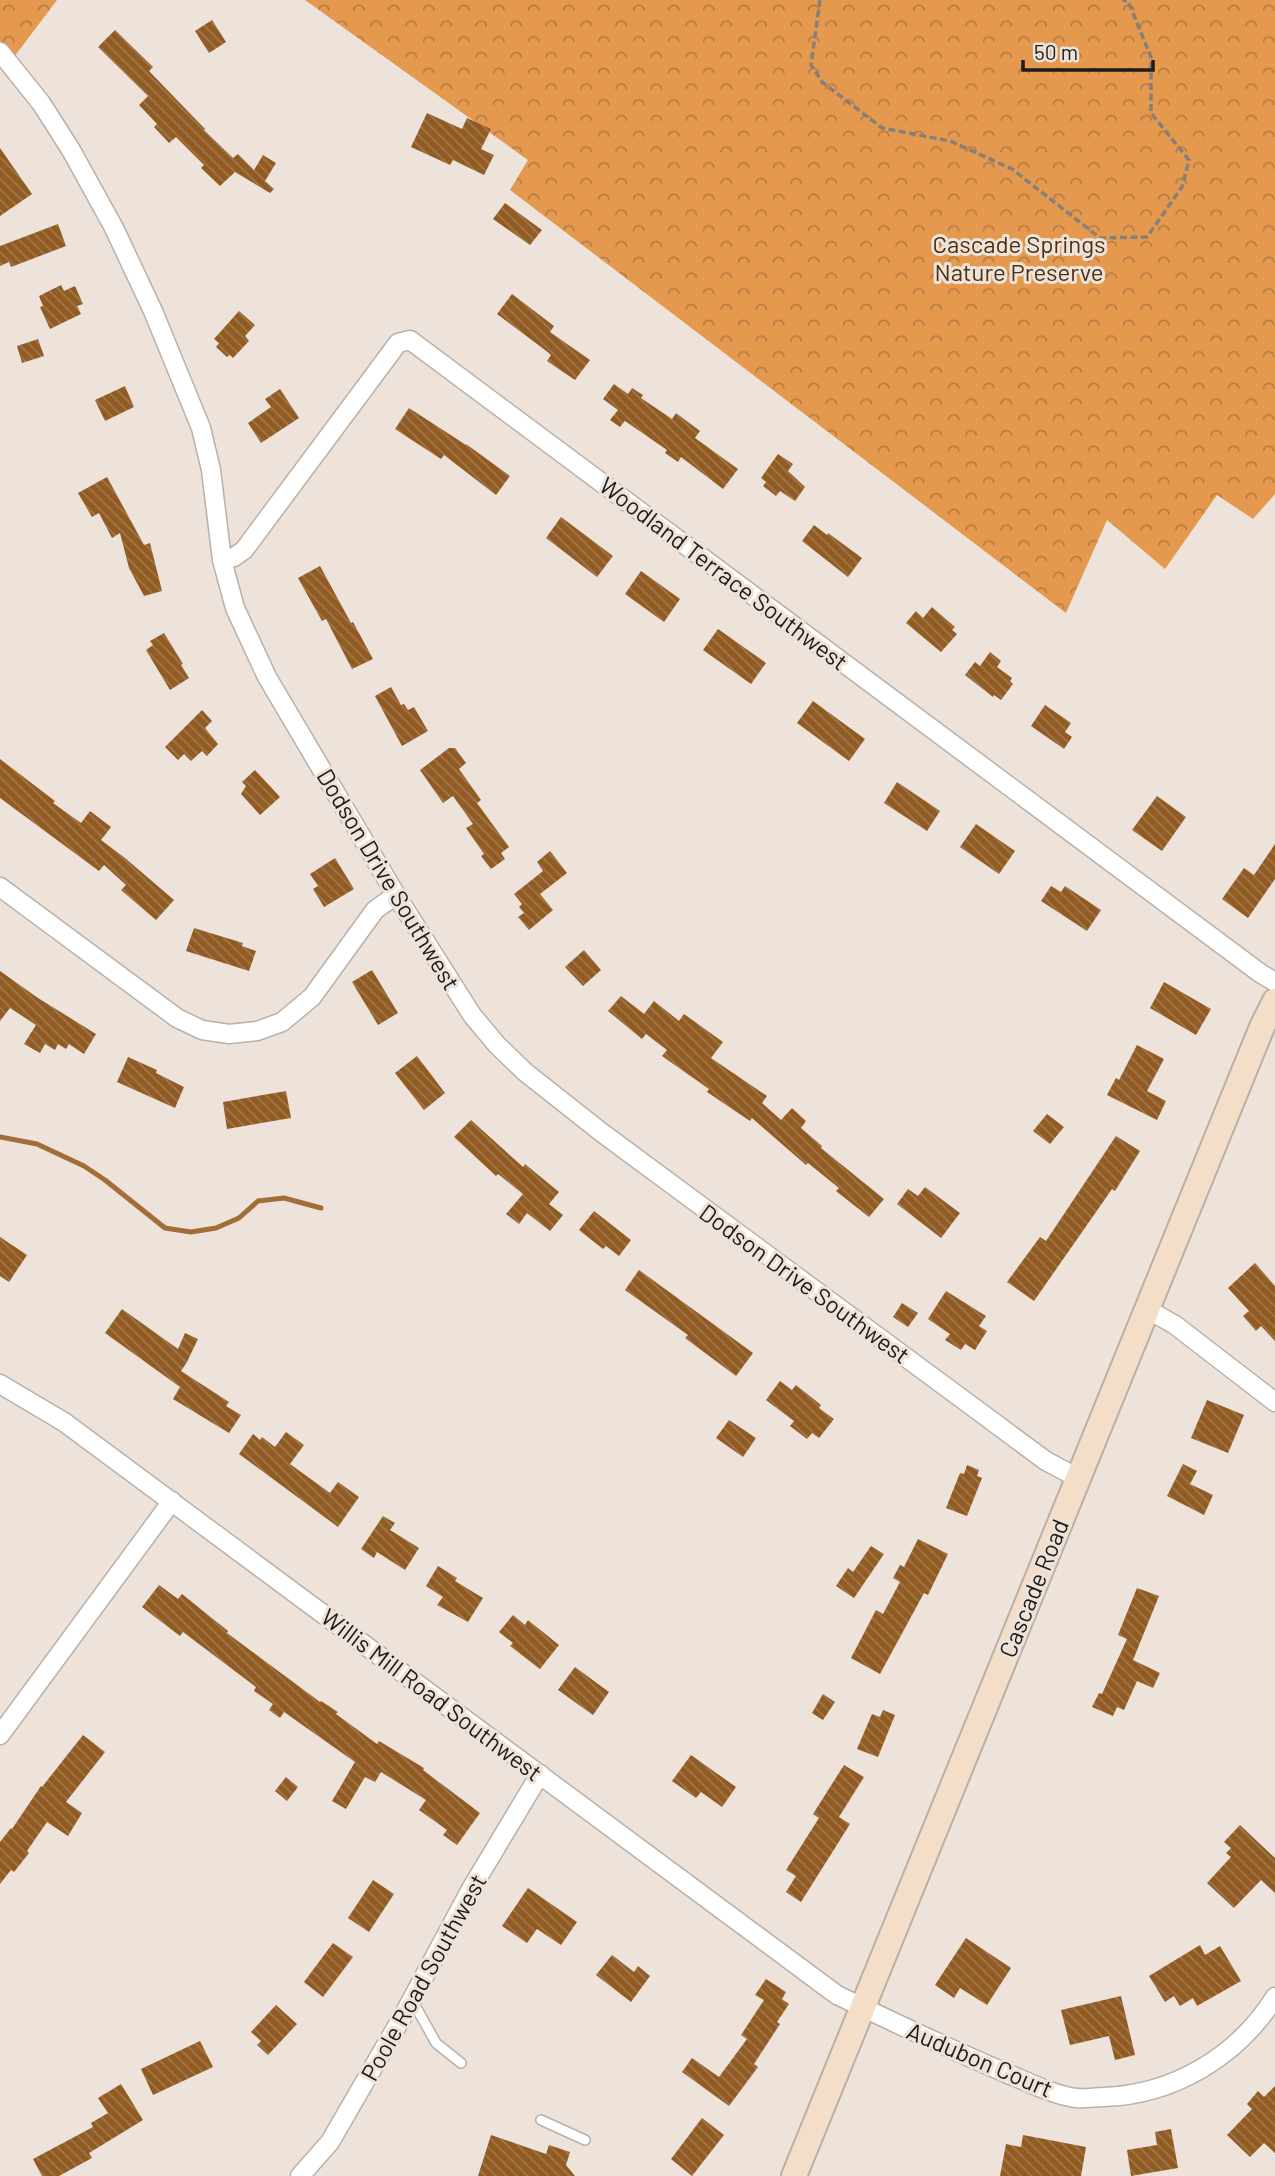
<svg xmlns="http://www.w3.org/2000/svg" width="1275" height="2176" viewBox="0 0 1275 2176" font-family="Barlow,sans-serif">
  <style>
    .forest { fill: url(#forest-crowns) }
    .lines { fill: none; stroke-linecap: round; stroke-linejoin: round }
    .stream { stroke: #a36d39; stroke-width: 5 }
    .building { fill: url(#building-back-hatch) }
    .lane-casing { stroke: #bab0a7; stroke-width: 12 }
    .street-casing { stroke: #bab0a7; stroke-width: 21 }
    .secondary-casing { stroke: #bab0a7; stroke-width: 28 }
    .path { stroke: #87807a; stroke-width: 3.5; stroke-dasharray: 7 3.5; stroke-linecap: butt }
    .lane { stroke: #fff; stroke-width: 9 }
    .street { stroke: #fff; stroke-width: 18 }
    .secondary { stroke: #f4dec8; stroke-width: 24 }
    .labels { text-anchor: middle; dominant-baseline: central; stroke-width: 6; stroke-linejoin: round; paint-order: stroke }
    .park-label { font-size: 24px; fill: #4d2f10; stroke: #ede3da }
    .street-label { font-size: 24px; fill: #1f1b18; stroke: #ede3da }
  </style>
  <defs>
    <pattern id="forest-crowns" width="20" height="18" patternUnits="userSpaceOnUse" patternTransform="scale(1.75)"><rect width="20" height="18" fill="#e4994f"/><path d="M2 6a3 3 0 1 1 6 0M12 15a3 3 0 1 1 6 0" fill="none" stroke="#b87c41"/></pattern>
    <pattern id="building-back-hatch" width="6" height="6" patternUnits="userSpaceOnUse" patternTransform="scale(1.75)"><rect width="6" height="6" fill="#925b22"/><path d="M-1 5l2 2M0 0l6 6M5-1l2 2" fill="none" stroke="#9f7850"/></pattern>
  </defs>
  <rect width="100%" height="100%" fill="#ede3da"/>
  <path class="forest" d="M0,0H57L14,57L0,41Z
    M305,0H1275V494L1253,519L1217,495L1165,569L1107,520L1066,613L510,190L528,160Z"/>
  <g class="lines">
    <path class="stream" d="M0,1137L37,1144L84,1166L105,1180L165,1228L191,1232L216,1228L239,1218L258,1201L284,1198L321,1208"/>
  </g>
  <path class="building" d="M212,20L226,42L209,53L195,31Z
    M115,30L153,67L149,71L205,129L204,130L233,158L238,154L254,170L263,155L276,163L265,181L274,189L270,193L235,172L220,186L201,168L204,165L176,137L169,143L154,127L157,124L139,105L148,96L98,47Z
    M427,113L462,129L467,118L491,129L481,149L494,155L484,175L453,160L450,165L411,147Z
    M0,148L32,194L0,216Z
    M505,203L542,230L530,245L493,219Z
    M58,224L66,246L11,267L9,262L0,266V246Z
    M61,285L64,291L75,286L83,304L77,306L81,314L50,329L40,307L43,306L39,296Z
    M512,294L554,326L550,332L590,360L575,380L547,361L551,355L545,350L497,314Z
    M239,311L255,325L245,336L249,341L233,358L230,355L227,357L216,347L219,343L214,339Z
    M38,339L44,356L22,363L17,346Z
    M614,384L628,394L632,388L643,395L641,398L672,419L676,413L700,431L695,438L738,469L723,489L681,457L678,462L665,453L667,450L625,421L628,417L620,427L610,420L618,410L603,399Z
    M125,386L134,407L105,421L95,400Z
    M280,389L299,418L261,443L248,423L271,407L265,399Z
    M409,408L466,445V444L510,476L496,495L444,455L441,459L395,429Z
    M778,454L793,464L788,471L805,487L795,501L780,491L776,496L763,486L766,482L761,478Z
    M107,477L144,545L150,543L162,591L144,596L129,568L120,533L112,538L99,513L92,517L78,493Z
    M561,517L613,556L597,577L546,538Z
    M814,525L827,535L828,533L862,558L848,577L802,541Z
    M320,566L351,623L353,622L373,659L352,669L326,619L322,621L298,578Z
    M641,571L680,599L664,622L625,594Z
    M932,607L955,627L952,630L957,634L941,652L906,623L916,611L923,618Z
    M718,629L766,663L751,684L703,650Z
    M164,633L183,664L181,665L189,678L170,690L146,650L153,645L150,641Z
    M990,652L1001,661L997,667L1012,678L1010,681L1013,684L1001,700L994,695L993,697L965,675L975,662L980,666Z
    M391,687L401,705L404,704L408,710L414,707L428,731L402,746L375,696Z
    M813,701L865,739L849,761L797,723Z
    M1045,705L1071,723L1065,732L1072,737L1064,749L1031,726Z
    M202,710L212,721L205,728L218,744L207,756L202,751L191,761L184,754L178,760L165,747Z
    M449,748H455L466,763L459,769L481,800L477,803L509,847L501,853L505,859L491,869L481,856L484,854L466,828L473,824L453,796L443,803L420,770Z
    M0,759L55,801L53,803L81,823L90,811L111,827L101,840L125,858L174,900L156,920L121,890L126,885L104,865L99,871L0,798Z
    M255,770L280,797L260,815L241,794L246,786L242,782Z
    M897,782L940,811L927,831L884,803Z
    M1157,796L1186,817L1162,851L1132,830Z
    M976,824L1015,851L999,874L960,847Z
    M1275,844V879L1248,918L1222,899L1244,868L1254,875Z
    M550,851L567,873L540,894L553,910L529,930L518,917L524,913L519,907L522,904L514,894L543,871L537,862Z
    M335,858L354,889L324,907L313,889L318,886L310,874Z
    M1051,886L1061,892L1065,886L1101,910L1087,931L1041,901Z
    M194,928L243,943L242,946L256,951L249,971L186,951Z
    M584,950L601,970L583,986L565,967Z
    M372,970L398,1013L378,1025L352,982Z
    M0,971L38,998L96,1034L84,1054L69,1044L66,1049L58,1044L55,1050L45,1044L40,1053L24,1044L36,1025L10,1008L0,1021Z
    M1164,982L1211,1009L1196,1035L1150,1008Z
    M621,996L644,1014L654,1001L679,1021L684,1014L723,1042L711,1058L767,1096L762,1103L781,1120L792,1108L806,1121L801,1128L822,1146L821,1148L884,1199L869,1217L836,1191L839,1188L808,1163L806,1165L752,1118L750,1121L707,1092L709,1089L662,1056L667,1050L646,1034L642,1039L608,1011Z
    M1137,1045L1164,1059L1147,1091L1166,1101L1157,1120L1107,1095L1116,1078L1119,1080Z
    M417,1056L445,1093L424,1110L395,1073Z
    M128,1057L157,1070L156,1073L184,1087L175,1108L117,1082Z
    M286,1091L291,1118L227,1129L223,1102Z
    M1047,1114L1064,1127L1050,1144L1033,1131Z
    M471,1120L523,1167L525,1164L559,1192L549,1204L563,1215L550,1231L527,1213L519,1224L506,1214L523,1194L498,1174L496,1176L454,1137Z
    M1116,1136L1140,1151L1115,1191L1112,1189L1034,1301L1007,1282L1040,1237L1046,1241Z
    M925,1187L960,1213L941,1238L897,1204L908,1189L918,1196Z
    M594,1211L631,1240L619,1256L606,1246L603,1249L579,1230Z
    M0,1237L27,1255L9,1282L0,1276Z
    M1255,1263L1275,1286V1341L1261,1326L1256,1331L1243,1316L1249,1311L1228,1288Z
    M639,1270L753,1353L736,1376L685,1338L688,1335L625,1290Z
    M946,1291L986,1316L979,1326L987,1331L975,1350L965,1344L961,1350L945,1340L950,1334L928,1319Z
    M902,1303L918,1313L908,1327L893,1317Z
    M122,1309L178,1349L185,1333L198,1339L187,1362L181,1371L229,1402L226,1406L241,1415L229,1433L173,1399L180,1387L105,1333Z
    M780,1381L792,1390L796,1385L821,1405L819,1408L834,1419L819,1438L812,1433L807,1439L790,1426L794,1421L766,1400Z
    M1207,1400L1244,1415L1228,1453L1191,1438Z
    M729,1420L756,1438L743,1457L716,1438Z
    M286,1432L304,1445L290,1464L330,1493L338,1482L359,1497L338,1527L239,1454L253,1434L260,1440L262,1437L275,1447Z
    M1183,1464L1197,1471L1190,1484L1213,1495L1204,1515L1167,1496Z
    M967,1465L979,1470L977,1476L982,1478L967,1516L946,1508L960,1473L964,1474Z
    M383,1516L395,1523L390,1530L419,1548L405,1570L377,1552L374,1558L361,1549Z
    M918,1539L948,1554L928,1595L924,1593L880,1674L851,1658L876,1610L883,1614L900,1582L893,1578L900,1565L904,1567Z
    M871,1546L884,1554L854,1598L836,1586L848,1568L853,1572Z
    M438,1566L457,1578L455,1581L483,1598L468,1622L437,1605L443,1597L426,1586Z
    M159,1585L178,1599L182,1594L228,1631L227,1633L320,1702L321,1701L338,1712L336,1714L377,1744L379,1741L424,1768L423,1770L480,1813L457,1845L443,1835L447,1830L419,1810L426,1800L381,1772L375,1782L365,1777L346,1809L332,1801L355,1762L284,1712L280,1718L269,1710L273,1704L254,1691L256,1687L183,1632L180,1636L142,1607Z
    M1137,1588L1159,1596L1133,1660L1160,1673L1153,1688L1137,1681L1124,1710L1117,1707L1113,1716L1092,1707L1099,1693L1102,1694L1127,1639L1118,1635Z
    M513,1615L525,1625L528,1620L559,1645L540,1669L510,1646L513,1643L499,1632Z
    M575,1667L609,1692L593,1715L558,1690Z
    M823,1694L835,1702L823,1720L812,1713Z
    M883,1710L895,1715L878,1757L857,1749L872,1714L880,1717Z
    M83,1735L105,1752L66,1802L82,1813L68,1836L47,1822L27,1851L29,1853L14,1872L11,1870L0,1884V1842L11,1828L12,1829L41,1786L42,1787Z
    M691,1755L736,1787L722,1807L701,1792L696,1798L672,1781Z
    M844,1765L864,1777L839,1817L850,1824L801,1902L786,1892L796,1876L786,1870L819,1818L813,1814Z
    M286,1777L298,1787L287,1801L275,1791Z
    M1240,1825L1275,1858V1893L1261,1880L1234,1908L1207,1883L1231,1857L1226,1853L1231,1848L1224,1842Z
    M373,1880L394,1894L369,1932L348,1918Z
    M528,1888L577,1922L561,1945L537,1929L527,1943L502,1926Z
    M966,1938L1011,1968L987,2005L960,1988L954,1998L935,1985Z
    M333,1943L353,1957L323,1997L304,1982Z
    M1200,1945L1205,1955L1220,1946L1241,1981L1197,2006L1193,1998L1180,2006L1174,1996L1165,2002L1149,1976Z
    M612,1955L634,1972L638,1966L650,1976L631,2002L596,1975Z
    M766,1979L786,1992L782,1999L789,2004L777,2022L780,2024L754,2064L758,2067L729,2106L682,2072L692,2058L719,2077L747,2039L741,2035L764,2000L755,1995Z
    M1121,1996L1135,2055L1115,2060L1109,2036L1070,2045L1061,2010Z
    M276,2005L297,2024L268,2055L257,2045L261,2041L251,2032Z
    M200,2041L213,2067L153,2095L141,2069Z
    M121,2084L143,2120L89,2153L92,2158L59,2176H42L33,2159L93,2127L91,2123L108,2113L98,2098Z
    M1275,2086V2153L1264,2143L1250,2157L1227,2135L1252,2109L1247,2104L1258,2091L1264,2097Z
    M702,2118L724,2135L692,2176L671,2159Z
    M1171,2129L1178,2168L1131,2176L1127,2150L1157,2145L1155,2132Z
    M491,2135L546,2154L549,2145L570,2152L566,2165L575,2176H478Z
    M1023,2135L1086,2147L1081,2176H1000L1006,2144L1021,2147Z"/>
  <g class="lines">
    <defs>
      <path id="lane" d="M412,2000L436,2043L461,2063
        M541,2120L585,2140"/>
      <path id="street" d="M0,52L41,103L71,150L114,228L153,311L201,428L211,470L222,560L235,608L267,677L396,895L472,1015L497,1045L525,1072L601,1132L1046,1461L1078,1478
        M222,560L234,557L244,550L398,343L410,340L1260,973L1275,982
        M0,887L177,1018L202,1030L229,1034L257,1031L282,1022L312,997L375,910L396,895
        M1147,1309L1175,1325L1275,1402
        M0,1384L64,1422L837,1995C893,2022 949,2049 1006,2073C1028,2082 1053,2095 1076,2098C1085,2099 1095,2097 1103,2097C1174,2095 1238,2056 1275,1997
        M0,1735L172,1501
        M300,2176L330,2142L404,2014L471,1889L540,1774"/>
      <path id="secondary" d="M794,2176L1262,1027L1275,1001"/>
    </defs>
    <use href="#lane" class="lane-casing"/>
    <use href="#street" class="street-casing"/>
    <use href="#secondary" class="secondary-casing"/>
    <path class="path" d="M820,0L811,65L822,82L882,128L950,141L1012,169L1100,238L1147,237L1182,187L1189,160L1151,113V57L1128,1L1122,0"/>
    <use href="#lane" class="lane"/>
    <use href="#street" class="street"/>
    <use href="#secondary" class="secondary"/>
  </g>
  <g class="labels">
    <g class="park-label">
      <text x="1019" y="243">Cascade Springs<tspan x="1019" dy="28">Nature Preserve</tspan></text>
    </g>
    <g class="street-label">
      <text transform="translate(724 573) rotate(37)">Woodland Terrace Southwest</text>
      <text transform="translate(389 879) rotate(59)">Dodson Drive Southwest</text>
      <text transform="translate(805 1283) rotate(36)">Dodson Drive Southwest</text>
      <text transform="translate(1033 1588) rotate(-68)">Cascade Road</text>
      <text transform="translate(432 1694) rotate(37)">Willis Mill Road Southwest</text>
      <text transform="translate(423 1977) rotate(-61)">Poole Road Southwest</text>
      <text transform="translate(980 2059) rotate(23)">Audubon Court</text>
    </g>
  </g>
  <path d="M1023 60v10h130v-10" fill="none" stroke="#1f1b18" stroke-width="3.5"/>
  <text x="1034" y="60" font-size="21" fill="#1f1b18" stroke="#ede3da" stroke-width="5" paint-order="stroke">50 m</text>
</svg>
